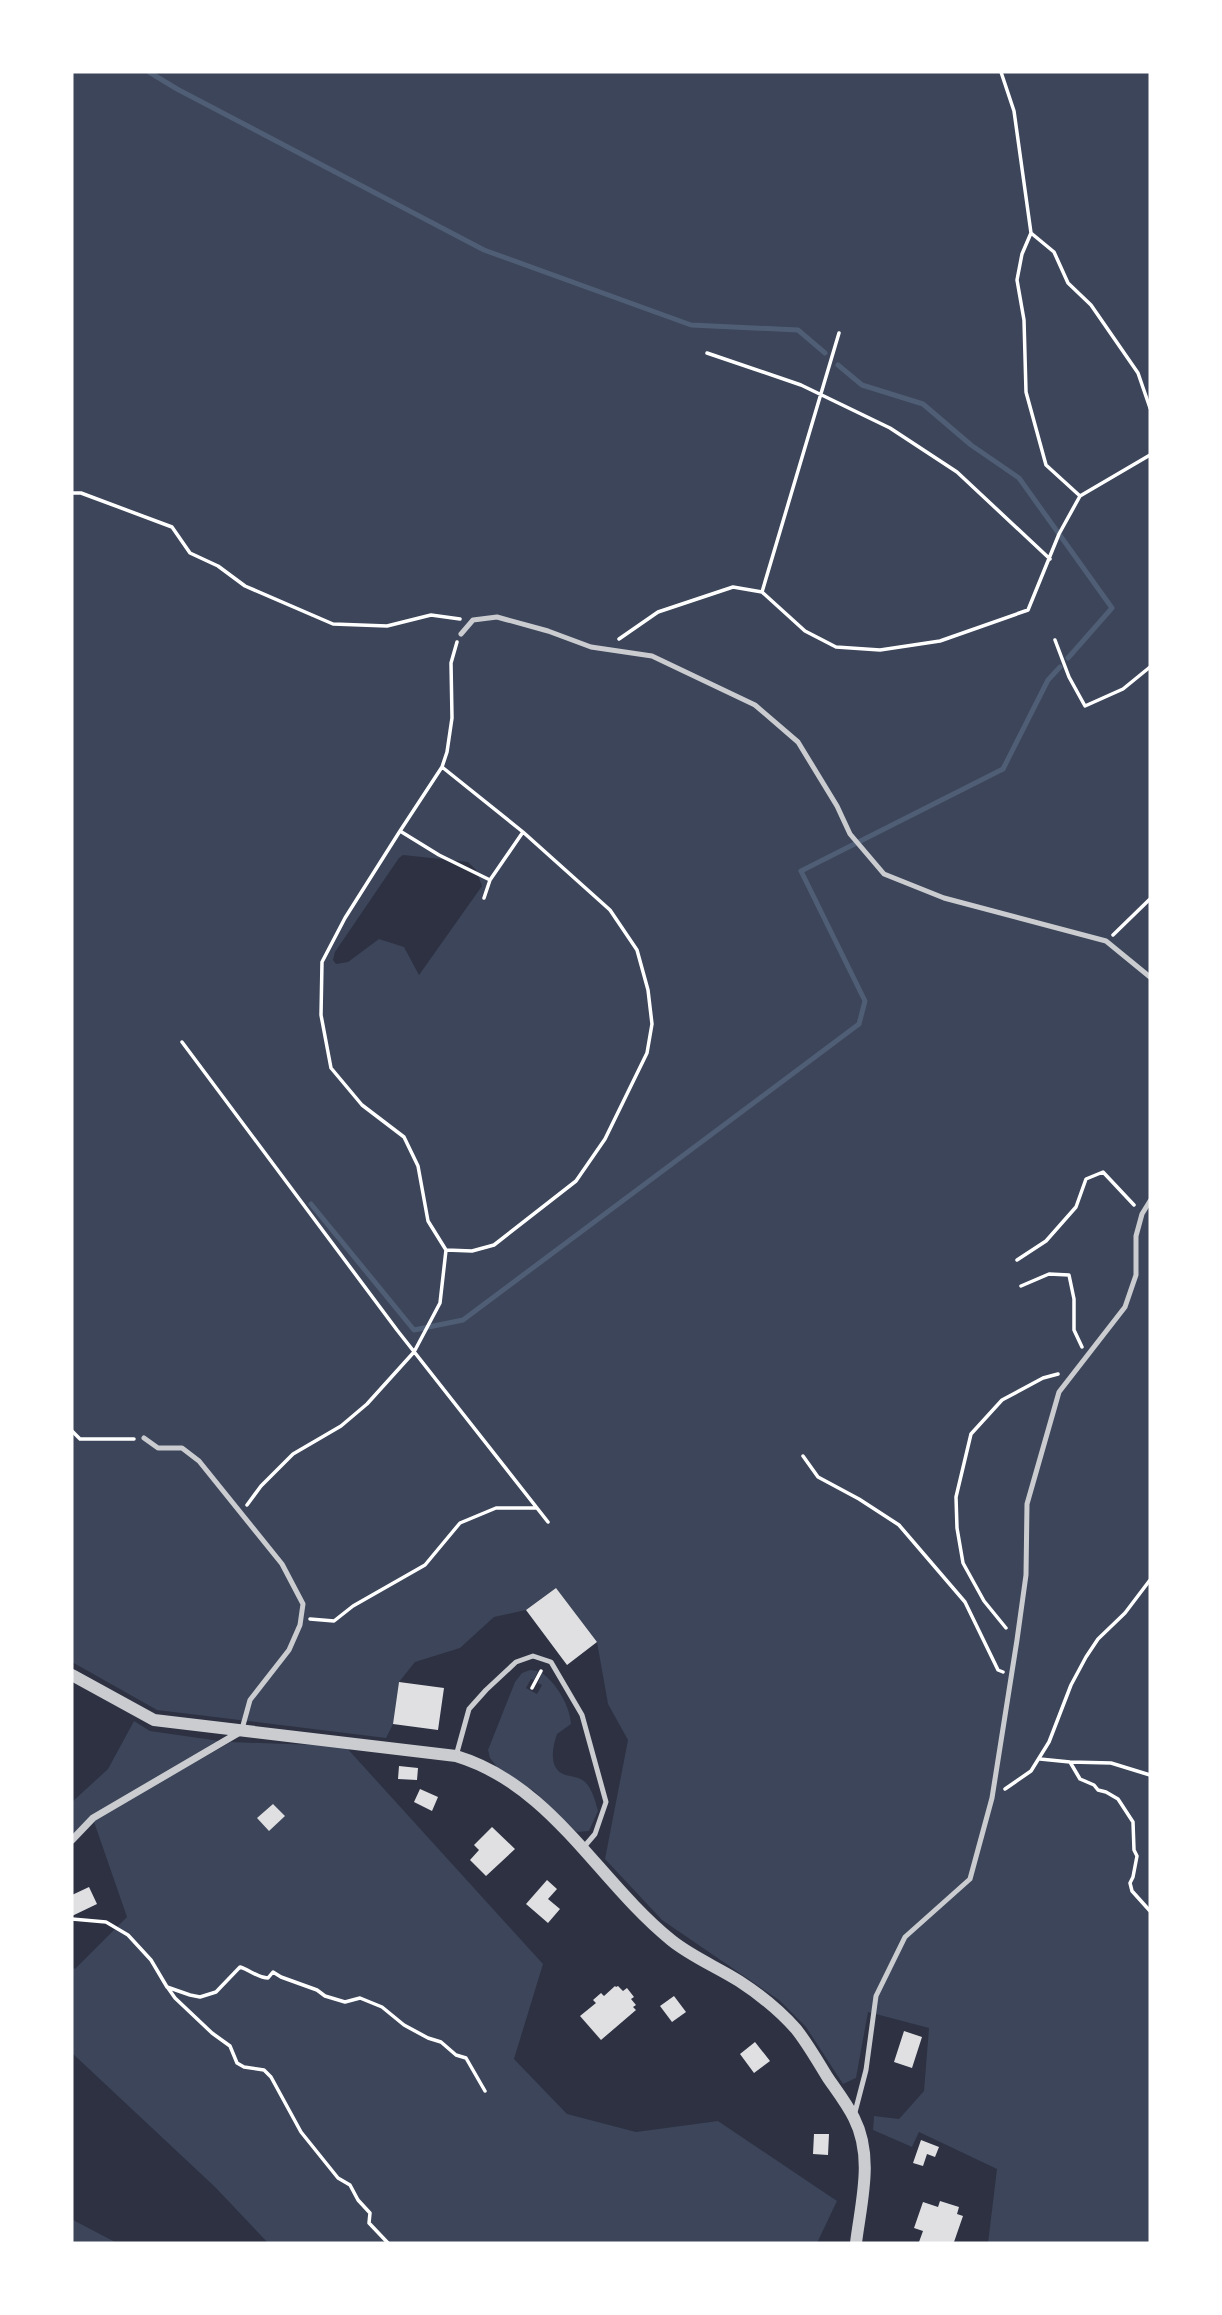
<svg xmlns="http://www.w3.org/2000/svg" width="1222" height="2315" viewBox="0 0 1222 2315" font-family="'Fira Sans Condensed',sans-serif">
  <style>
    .green { fill: #3c4559; fill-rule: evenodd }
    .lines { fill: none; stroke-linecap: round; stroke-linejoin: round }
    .stream { stroke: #4f5d75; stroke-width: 5 }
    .building { fill: #e0e0e3 }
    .path { stroke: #fff; stroke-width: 3.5 }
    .service { stroke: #caccd0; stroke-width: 5 }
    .minor { stroke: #caccd0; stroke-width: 7 }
    .tertiary { stroke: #caccd0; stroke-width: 12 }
  </style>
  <rect width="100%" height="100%" fill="#2d3142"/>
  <path class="green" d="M72,72H1150V2243H988L997,2169L919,2132L912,2147L873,2130L874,2116L899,2119L924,2091L929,2028L868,2012L856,2078L843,2084L806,2027L779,2000L662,1920L605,1859L628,1740L608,1704L597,1642L556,1588L526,1610L494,1617L460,1648L415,1662L399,1682L393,1724L386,1738L157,1710L72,1662ZM403,855L468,862L476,870L482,886L419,975L404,947L379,939L348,962L336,964L333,960L335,952L399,858Z
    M530,1670L538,1671L534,1680L531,1679L526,1688L537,1694L542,1685L538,1683L542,1673C557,1684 570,1706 571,1724L557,1734C553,1746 548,1767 563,1774C570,1777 577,1776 584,1781C592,1788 595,1800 598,1811L589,1831L577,1832L534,1791L497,1767L490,1758L488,1750L515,1682L522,1673Z
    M134,1721L150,1731L220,1741L91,1817L72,1837V1802L108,1769Z
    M231,1742L345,1746L543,1964L514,2059L567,2114L636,2132L718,2121L837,2201L817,2243H268L215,2187L72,2053V1967L75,1969L127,1917L93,1819Z
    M72,2219L75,2221L117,2243H72Z"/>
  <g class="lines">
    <path class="stream" d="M149,72L177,89L484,250L691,325L798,330L825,353
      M838,365L862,385L923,404L971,445L1019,478L1112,608L1068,658
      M311,1204L414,1330L463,1320L859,1024L865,1001L801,871L1003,769L1048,680L1060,667"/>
  </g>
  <path class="building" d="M556,1588L597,1642L567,1665L526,1610Z
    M399,1682L444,1688L438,1730L393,1724Z
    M399,1766L418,1768L417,1780L398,1779Z
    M420,1789L438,1797L432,1811L414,1802Z
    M273,1804L285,1816L269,1831L257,1818Z
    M492,1827L515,1849L486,1876L470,1860L479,1850L474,1845Z
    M547,1880L557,1889L548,1899L560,1909L548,1923L526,1904Z
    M89,1887L97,1904L72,1916V1895Z
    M615,1986L616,1987L618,1986L623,1991L627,1988L634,1997L631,1999L636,2005L633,2007L636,2010L601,2040L580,2016L596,2003L593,2000L601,1993L604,1996Z
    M674,1996L686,2012L672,2022L660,2006Z
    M904,2031L922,2037L912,2068L894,2062Z
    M755,2042L770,2061L754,2073L740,2054Z
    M814,2134H829L828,2155L813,2154Z
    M921,2140L939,2147L935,2157L927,2154L923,2166L913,2163Z
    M940,2201L959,2207L957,2214L963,2216L954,2242H919L923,2231L914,2228L923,2202L938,2207Z"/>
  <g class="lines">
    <path class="path" d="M1001,72L1014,111L1031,233L1054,252L1068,283L1091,305L1138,373L1150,408
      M1031,233L1022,254L1017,280L1024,320L1026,392L1046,465L1080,496
      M707,353L801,385L890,428L957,472L1050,559
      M72,493H81L172,527L190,553L218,566L245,586L333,624L387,626L431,615L460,619
      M762,592L839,333
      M619,639L658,612L733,587L762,592L805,631L836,647L880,650L940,641L1028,610L1059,534L1080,496L1150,455
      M1055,640L1069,677L1085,706L1123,689L1150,667
      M457,642L451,663L452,718L447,752L442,767L400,831L439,855L490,880
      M442,767L523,832L490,880L484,898
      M400,831L345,918L322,962L321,1015L331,1068L362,1105L404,1137L418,1166L428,1221L446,1250L472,1251L494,1245L576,1181L605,1139L647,1053L652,1024L648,990L637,950L610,910L523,832
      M1113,935L1150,899
      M182,1042L397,1330L548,1522
      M1017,1260L1046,1241L1076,1207L1086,1179L1103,1172L1134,1205
      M1021,1286L1049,1274L1069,1275L1074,1299V1330L1082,1347
      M72,1431L80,1439H134
      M803,1456L818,1477L859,1499L899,1525L965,1602L998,1670L1003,1672
      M247,1505L261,1486L293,1454L341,1426L367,1404L414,1352L440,1303L446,1250
      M310,1619L334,1621L353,1606L425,1565L460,1523L496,1508H536
      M1006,1628L984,1601L963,1563L957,1528L956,1497L971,1434L1002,1400L1043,1378L1058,1374
      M532,1688L541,1671
      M1040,1759L1070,1762L1111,1763L1150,1775
      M1070,1762L1080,1779L1094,1785L1098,1790L1106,1792L1118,1799L1133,1822L1134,1850L1137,1856L1133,1877L1130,1883L1132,1891L1150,1911
      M1005,1789L1031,1771L1049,1742L1071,1685L1086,1657L1098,1639L1125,1613L1150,1580
      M72,1919L106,1922L128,1935L151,1960L167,1987L190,1995L200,1997L216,1992L240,1967C250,1970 258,1978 268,1978L273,1972L281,1977L317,1990L325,1996L345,2002L360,1998L382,2007L404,2025L428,2038L441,2042L456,2055L466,2058L485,2091
      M168,1988L175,1998L212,2033L230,2046L237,2063L244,2067L264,2070L271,2077L301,2132L338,2178L350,2185L358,2200L370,2213L369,2223L388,2243"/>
    <path class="service" d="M461,634L473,620L497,617L548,631L591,647L652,656L755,705L798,742L837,806L850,834L884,874L944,898L1106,941L1150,977
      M144,1438L158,1448H182L199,1461L282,1564L303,1604L300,1625L289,1650L250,1700L242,1729
      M456,1756L469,1709L486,1690L516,1662L533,1656L551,1662L582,1715L606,1802L595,1834L583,1848
      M854,2116L866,2070L876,1996L905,1937L970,1879L992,1798L1017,1640L1026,1575L1027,1504L1059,1392L1125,1307L1136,1275V1236L1142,1214L1150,1201"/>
    <path class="minor" d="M72,1840L93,1818L240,1732"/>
    <path class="tertiary" d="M72,1675L154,1720L456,1756C552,1785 597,1880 671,1940C692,1957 717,1967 739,1981C759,1994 780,2011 796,2029C808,2044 818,2062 828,2078C837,2091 847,2104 854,2118C874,2157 861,2202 856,2243"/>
  </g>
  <rect width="1222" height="2315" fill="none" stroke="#ffffff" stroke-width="147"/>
</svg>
